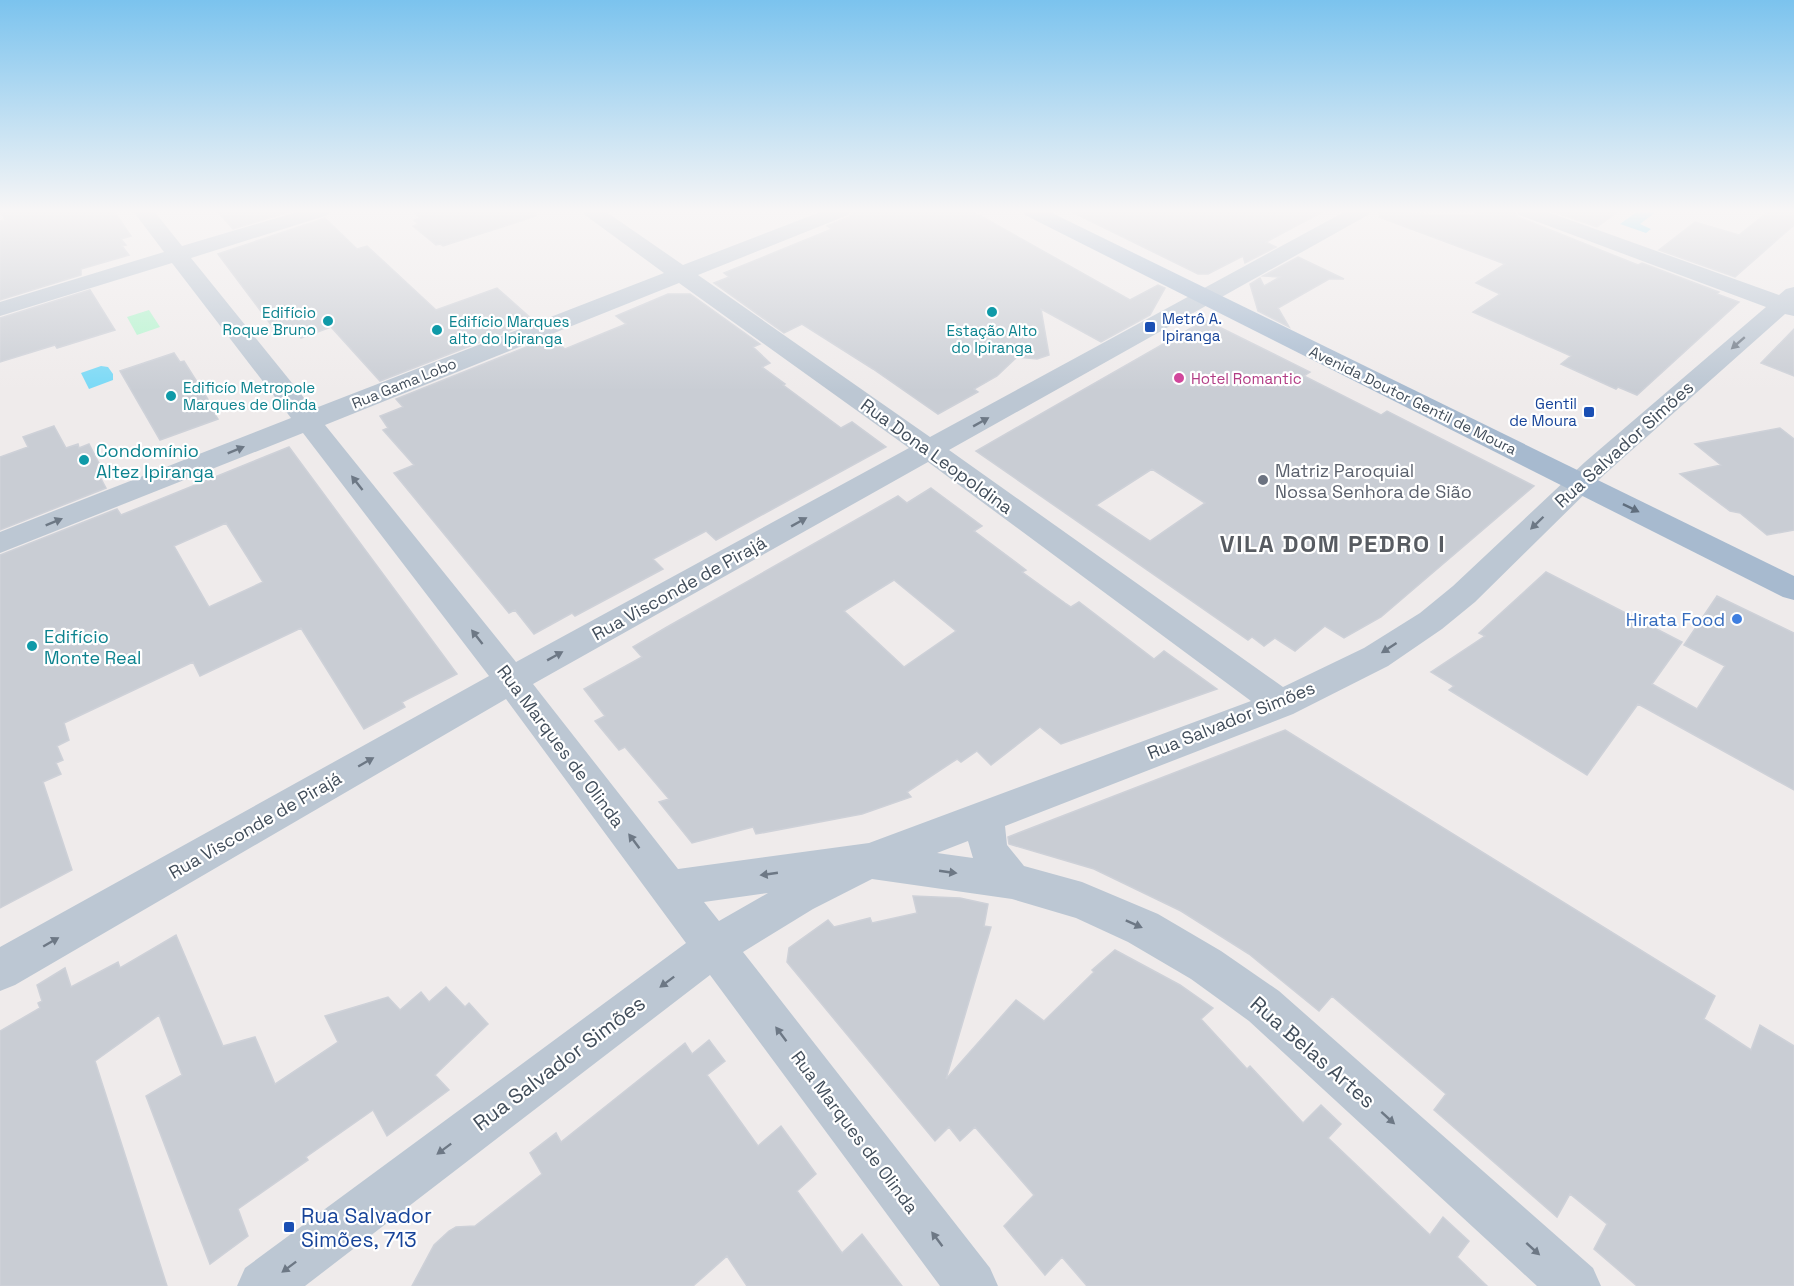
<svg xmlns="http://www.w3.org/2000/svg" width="1794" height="1286" viewBox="0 0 1794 1286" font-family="'Space Grotesk',sans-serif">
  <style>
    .green { fill: #b2f4cd }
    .water { fill: #79d9f6 }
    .building { fill: #c9cdd4; stroke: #ced1d8; stroke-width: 1.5; fill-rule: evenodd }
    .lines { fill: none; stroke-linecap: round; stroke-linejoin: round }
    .minor { fill: #bcc7d3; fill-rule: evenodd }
    .major { fill: #a7bacf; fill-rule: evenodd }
    .oneway { fill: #6d7885 }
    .oneway2 { fill: #606e7e }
    .culture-dot { fill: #0f9aa8; stroke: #fff; stroke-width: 2 }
    .transit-dot { fill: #1a4fb4; stroke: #fff; stroke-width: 2 }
    .hotel-dot { fill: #d1479c; stroke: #fff; stroke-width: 2 }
    .worship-dot { fill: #6b7280; stroke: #fff; stroke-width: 2 }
    .shop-dot { fill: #3f7fe0; stroke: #fff; stroke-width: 2 }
    .labels { text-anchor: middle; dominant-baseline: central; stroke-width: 4.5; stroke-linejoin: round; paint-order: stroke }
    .far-culture-label { font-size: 15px; fill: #0d838f; stroke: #fff; text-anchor: start }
    .far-transit-label { font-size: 15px; fill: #164399; stroke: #fff; text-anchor: start }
    .far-hotel-label { font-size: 15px; fill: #b23c85; stroke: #fff; text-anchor: start }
    .far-street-label { font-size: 15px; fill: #424e5b; stroke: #fff }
    .street-label { font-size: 18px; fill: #424e5b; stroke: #fff }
    .culture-label { font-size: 18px; fill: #0d838f; stroke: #fff; text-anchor: start }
    .worship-label { font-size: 18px; fill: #5b616d; stroke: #fff; text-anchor: start }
    .shop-label { font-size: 18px; fill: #366cbe; stroke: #fff; text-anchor: end }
    .near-street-label { font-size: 21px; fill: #424e5b; stroke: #fff }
    .near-transit-label { font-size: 21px; fill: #164399; stroke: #fff; text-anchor: start }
    .district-label { font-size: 24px; font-weight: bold; letter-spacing: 1.5px; fill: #575b61; stroke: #fff }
  </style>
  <rect width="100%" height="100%" fill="#efebeb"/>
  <path class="green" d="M149,310L160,327L137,335L127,317Z"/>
  <path class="water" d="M1638,211H1657L1640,224L1651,229L1646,233L1620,224Z
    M101,366L108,367L113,374V380L89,389L81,373Z"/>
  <path class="building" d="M0,211H114L131,236L121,239L126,245L122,246L129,255L81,269V275L0,300V221L5,220Z
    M217,211H292L233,229Z
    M412,211H535L536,216L443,246L440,244L436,245L413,226L418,224L414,220L420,218Z
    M853,211H972L1130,300L1158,285L1165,288L1150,315L1101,342L1041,309L1049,355L1037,359L1017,357L997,376L974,389L978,392L938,414L873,369L802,324L784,333L714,283L729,277L724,273L832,229L827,226L849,217Z
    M1070,211H1324L1266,242L1276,247L1245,263L1243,256L1208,274H1198Z
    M1380,211L1453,216L1476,214L1477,211H1514L1518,217L1638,265L1642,263L1719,292L1717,294L1739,302L1637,395L1618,387L1616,389L1561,364L1571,356L1473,312L1500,294L1476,283L1505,264L1379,217Z
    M1551,211H1619L1597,227Z
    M1769,211H1794V225L1735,277L1659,250L1695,222L1739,235Z
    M325,218L357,249L367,246L436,310L497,288L534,321L380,381L331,327L301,338L289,325L275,330L218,254Z
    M1298,257L1344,279H1329L1278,308L1289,327L1258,311L1250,284L1260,278L1264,286L1280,277L1263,276Z
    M90,290L115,330L57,348L55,345L0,362V318Z
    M668,294H690L760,344L753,347L770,363L762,367L785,384L783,385L841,428L852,422L886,447L716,540L706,531L653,559L663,569L575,616L572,613L534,634L515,610L509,613L394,473L414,465L383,430L388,428L380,416L403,407L396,399L551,337L565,349L626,324L616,316Z
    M1205,320L1310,372L1304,376L1381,415L1387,411L1534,486L1381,617L1344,638L1325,626L1295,651L1275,638L1264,646L1252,637L1248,640L976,451ZM1152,469L1205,503L1150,541L1096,505Z
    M1794,329V376L1761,363Z
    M174,353L180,362L184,361L214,409L212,410L218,419L160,440L120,371Z
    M54,426L66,448L78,444L79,448L89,444L103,471L98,473L106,488L0,530V457L28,447L23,437Z
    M1780,428L1794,439V530L1767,535L1740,513L1730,511L1680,474L1721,465L1695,444Z
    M289,447L457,674L402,702L405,707L364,729L301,628L200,676L193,662L64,723L69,740L57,746L63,760L56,763L61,774L43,782L72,870L0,908V555L117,509L121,515ZM226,523L263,582L209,607L174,546Z
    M931,488L982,526L974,531L1026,570L1022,572L1065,603L1071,607L1079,602L1154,659L1164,651L1217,689L1061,744L1040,727L991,765L977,751L961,762L957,759L907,792L911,797L862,814L756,834L753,827L692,843L659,802L669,799L625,747L619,750L595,721L605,716L584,689L642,657L633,647L667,627L898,496L907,503ZM894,580L956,631L904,667L844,611Z
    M1546,572L1682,642L1652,684L1697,709L1725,666L1684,645L1717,596L1794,633V790L1638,704L1587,775L1449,690L1454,686L1431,672L1485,636L1479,633Z
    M1285,730L1715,996L1704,1019L1751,1050L1760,1025L1794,1046V1286H1637L1594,1249L1607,1224L1570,1194L1557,1217L1434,1110L1446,1094L1332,996L1319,1011L1249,954L1181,911L1094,869L1009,844L1008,837Z
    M913,896L960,898L988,904L984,926L991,927L946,1079L1016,1000L1044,1021L1094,972L1092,970L1115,950L1180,985L1213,1008L1201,1019L1247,1069L1250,1066L1303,1123L1321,1105L1341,1124L1328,1138L1430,1235L1443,1217L1469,1241L1457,1257L1487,1286H1087L1062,1257L1045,1275L1004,1226L1034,1195L975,1127L960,1141L949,1127L935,1141L787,962L789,948L828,920L834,927L870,918L872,923L917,913Z
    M176,935L223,1046L255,1037L275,1084L338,1042L325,1016L388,997L400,1010L421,992L429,1002L446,987L465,1007L469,1003L488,1024L435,1075L449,1090L387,1136L373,1110L306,1157L308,1160L238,1209L248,1236L210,1264L146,1096L182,1075L159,1015L95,1061L167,1286H0V1031L40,1008L38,1003L42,1001L37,985L65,968L71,987L118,962L120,968Z
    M709,1040L725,1061L707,1075L758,1146L781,1126L816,1174L797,1191L842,1253L862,1234L902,1286H747L727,1256L693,1286H412L434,1245L449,1231L456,1227L475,1226L542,1174L530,1153L556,1133L561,1142L685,1043L692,1054Z"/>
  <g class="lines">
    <path class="minor" d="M133,211H154L182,246L300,211H331L328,215L191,258L313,409L664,273L585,215L582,211H605L683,265L823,211H851L848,215L698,275L930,437L1346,211H1371L1368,215L949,450L1283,687L1364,648L1420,613L1453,586L1585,462L1766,307L1519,215L1516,211H1545L1779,295L1786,289L1794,287V316L1785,314L1605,474L1475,602L1442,629L1388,666L1293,714L1005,826L1007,845L1024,866L1082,882L1158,914L1221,951L1279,991L1593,1268L1601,1286H1537L1249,1021L1191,979L1128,942L1076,918L1012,899L872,879L813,909L743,952L990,1268L998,1286H940L710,975L305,1286H237L245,1268L686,943L506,699L15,985L0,991V947L489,676L303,433L0,553V532L291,418L172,263L0,316V302L164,252ZM679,283L909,448L516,662L325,425ZM928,462L1251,701L869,843L678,869L533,684ZM968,841L973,858L937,853ZM768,893L719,921L704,902Z"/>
    <path class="major" d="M1022,211H1048L1794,576V600L1783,597L1025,215Z"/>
  </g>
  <defs><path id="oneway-solid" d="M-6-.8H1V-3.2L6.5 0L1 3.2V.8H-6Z" transform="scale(1.5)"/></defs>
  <g class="oneway">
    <use href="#oneway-solid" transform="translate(1738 343) rotate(139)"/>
    <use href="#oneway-solid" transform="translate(981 422) rotate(-29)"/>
    <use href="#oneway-solid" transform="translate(236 450) rotate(-22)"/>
    <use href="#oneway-solid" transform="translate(357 483) rotate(-128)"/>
    <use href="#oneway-solid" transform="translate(54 522) rotate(-22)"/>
    <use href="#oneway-solid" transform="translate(799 522) rotate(-29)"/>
    <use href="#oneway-solid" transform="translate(1537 523) rotate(136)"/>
    <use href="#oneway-solid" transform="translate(477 637) rotate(-128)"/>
    <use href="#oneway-solid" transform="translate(1389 648) rotate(147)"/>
    <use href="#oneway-solid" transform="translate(555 656) rotate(-29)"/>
    <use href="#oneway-solid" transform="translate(366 762) rotate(-30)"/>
    <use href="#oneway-solid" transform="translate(634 841) rotate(-127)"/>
    <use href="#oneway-solid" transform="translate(948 872) rotate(8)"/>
    <use href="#oneway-solid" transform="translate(769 874) rotate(172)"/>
    <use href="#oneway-solid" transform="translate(1134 924) rotate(24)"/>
    <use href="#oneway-solid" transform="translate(51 942) rotate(-30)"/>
    <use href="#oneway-solid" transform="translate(667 982) rotate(143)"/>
    <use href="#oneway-solid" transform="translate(781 1034) rotate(-127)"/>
    <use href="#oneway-solid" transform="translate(1388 1118) rotate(42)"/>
    <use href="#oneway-solid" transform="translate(444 1149) rotate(143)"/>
    <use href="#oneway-solid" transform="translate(937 1239) rotate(-127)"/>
    <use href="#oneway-solid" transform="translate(1533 1249) rotate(42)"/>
    <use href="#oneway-solid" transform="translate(289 1267) rotate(143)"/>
  </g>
  <use class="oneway2" href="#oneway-solid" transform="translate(1631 508) rotate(26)"/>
  <linearGradient id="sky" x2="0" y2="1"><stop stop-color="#7bc3ee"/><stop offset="0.54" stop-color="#f8f6f6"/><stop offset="1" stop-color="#f8f6f6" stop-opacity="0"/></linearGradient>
  <rect width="1794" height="391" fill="url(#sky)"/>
  <g class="culture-dot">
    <circle cx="992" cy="312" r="6"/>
    <circle cx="328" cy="321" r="6"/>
    <circle cx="437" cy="330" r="6"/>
    <circle cx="171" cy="396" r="6"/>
    <circle cx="84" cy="460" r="6"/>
    <circle cx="32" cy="646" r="6"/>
  </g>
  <g class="transit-dot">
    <rect x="1144" y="321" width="12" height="12" rx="3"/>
    <rect x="1583" y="406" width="12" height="12" rx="3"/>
    <rect x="283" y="1221" width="12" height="12" rx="3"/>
  </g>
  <circle class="hotel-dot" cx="1179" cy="378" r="6"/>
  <circle class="worship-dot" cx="1263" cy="480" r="6"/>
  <circle class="shop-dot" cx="1737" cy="619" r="6"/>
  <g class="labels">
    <g class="far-culture-label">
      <text x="316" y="312" text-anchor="end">Edifício<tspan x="316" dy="17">Roque Bruno</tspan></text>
      <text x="449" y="321">Edifício Marques<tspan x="449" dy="17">alto do Ipiranga</tspan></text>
      <text x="992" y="330" text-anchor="middle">Estação Alto<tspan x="992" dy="17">do Ipiranga</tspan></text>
      <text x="183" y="387">Edificío Metropole<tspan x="183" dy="17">Marques de Olinda</tspan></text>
    </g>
    <g class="far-transit-label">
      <text x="1162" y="318">Metrô A.<tspan x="1162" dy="17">Ipiranga</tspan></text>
      <text x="1577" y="403" text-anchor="end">Gentil<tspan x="1577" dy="17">de Moura</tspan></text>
    </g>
    <g class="far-hotel-label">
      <text x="1191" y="378">Hotel Romantic</text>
    </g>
    <g class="far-street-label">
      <text transform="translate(404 383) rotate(-22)">Rua Gama Lobo</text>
      <text transform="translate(1413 400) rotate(26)">Avenida Doutor Gentil de Moura</text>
    </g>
    <g class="street-label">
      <text transform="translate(1624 444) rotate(-42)">Rua Salvador Simões</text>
      <text transform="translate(937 456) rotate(36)">Rua Dona Leopoldina</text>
      <text transform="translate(679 588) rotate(-29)">Rua Visconde de Pirajá</text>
      <text transform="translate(1231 720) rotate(-22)">Rua Salvador Simões</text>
      <text transform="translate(561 746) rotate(53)">Rua Marques de Olinda</text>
      <text transform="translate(255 825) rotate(-30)">Rua Visconde de Pirajá</text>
      <text transform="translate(855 1132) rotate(53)">Rua Marques de Olinda</text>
    </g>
    <g class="culture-label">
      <text x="96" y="450">Condomínio<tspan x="96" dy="21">Altez Ipiranga</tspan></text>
      <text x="44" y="636">Edifício<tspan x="44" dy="21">Monte Real</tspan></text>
    </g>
    <g class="worship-label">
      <text x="1275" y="470">Matriz Paroquial<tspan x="1275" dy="21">Nossa Senhora de Sião</tspan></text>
    </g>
    <g class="shop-label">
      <text x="1725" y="619">Hirata Food</text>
    </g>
    <g class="near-street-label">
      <text transform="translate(1313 1052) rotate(41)">Rua Belas Artes</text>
      <text transform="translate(559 1063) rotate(-37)">Rua Salvador Simões</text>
    </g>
    <g class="near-transit-label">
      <text x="301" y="1215">Rua Salvador<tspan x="301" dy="24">Simões, 713</tspan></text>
    </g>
    <g class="district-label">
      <text x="1333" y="543">VILA DOM PEDRO I</text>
    </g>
  </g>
</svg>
